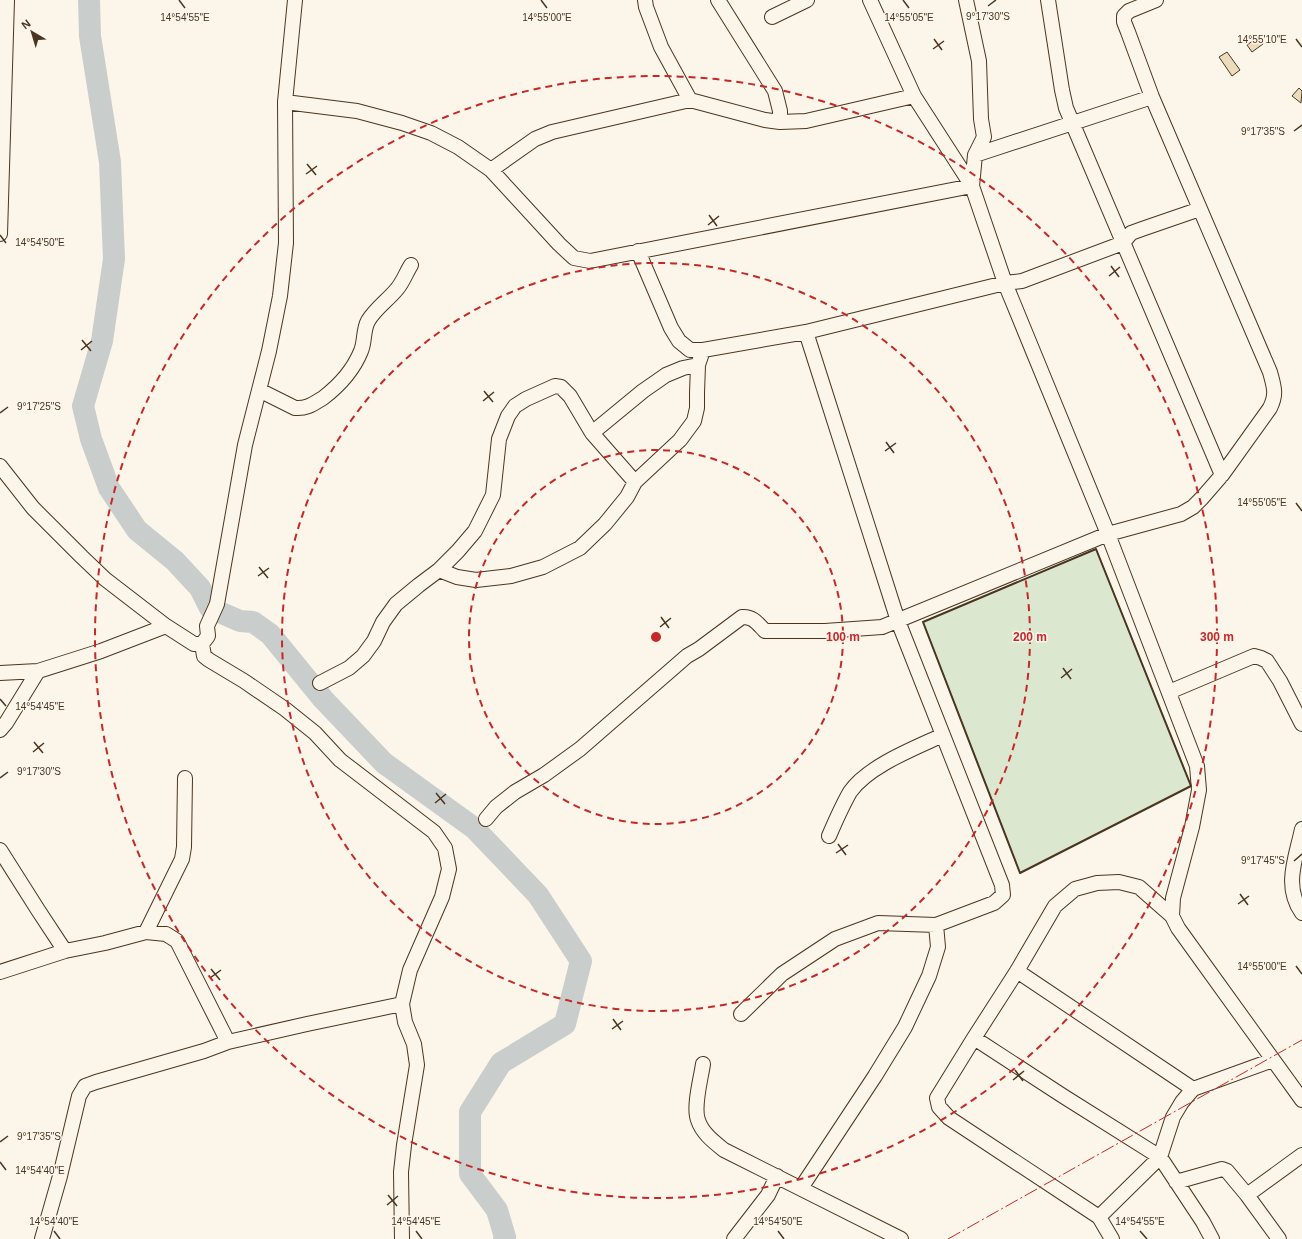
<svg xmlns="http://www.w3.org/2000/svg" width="1302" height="1239" viewBox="0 0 1302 1239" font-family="Helvetica,sans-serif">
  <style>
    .green { fill: #dce7d0; stroke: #887966 }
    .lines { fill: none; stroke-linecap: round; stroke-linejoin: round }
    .river { stroke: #c9cecd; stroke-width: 22 }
    .building { fill: #ecdcbc; stroke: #4a3520 }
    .minor-casing { stroke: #4a3520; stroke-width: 16 }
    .minor { stroke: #fbf6e9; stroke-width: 14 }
    .wall { stroke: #4a3520; stroke-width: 2 }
    .power { stroke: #c62828; stroke-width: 1; stroke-dasharray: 14 3 2 3; stroke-linecap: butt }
    .ticks { fill: none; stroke: #4a3520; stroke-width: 1.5 }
    .ring { fill: none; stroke: #c62828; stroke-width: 2; stroke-dasharray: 7 5 }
    .ticks-label { font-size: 10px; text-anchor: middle; fill: #4a3520; stroke: #fbf6e9; stroke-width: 3; stroke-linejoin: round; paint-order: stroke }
    .centre { fill: #c62828; stroke: #fbf6e9; stroke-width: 2 }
    .ring-label { font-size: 12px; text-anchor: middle; font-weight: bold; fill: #c62828; stroke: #fbf6e9; stroke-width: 3; stroke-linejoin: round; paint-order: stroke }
  </style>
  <rect width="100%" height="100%" fill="#fbf6e9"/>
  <path class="green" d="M1096,549L1191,786L1020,873L923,622Z"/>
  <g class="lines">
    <path class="river" d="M89,0L90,36L110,162L114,259L102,341L83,406L91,439L109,488L137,530L175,561L200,588L210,608L240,621L253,622L270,634L323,699L384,763L474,828L538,895L581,961L565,1024L501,1063L470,1112V1174L497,1210L505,1237L504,1239"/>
  </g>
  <path class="building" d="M1258,37L1263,44L1252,52L1247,45Z
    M1227,52L1240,70L1232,76L1219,57Z
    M1299,88L1302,91L1301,103L1292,96Z"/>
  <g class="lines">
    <defs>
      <path id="minor" d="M645,0L646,7L661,47L690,100L765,120L780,122L806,121L914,96
        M718,0L775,91L780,111V122
        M966,0L979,61L981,119L984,137L975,155L972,186L1005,283L1108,534L1197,766L1199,790L1192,827L1173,898L1172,916L1178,928L1302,1100
        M1048,0L1062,90L1066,108L1222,475
        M772,17L807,0
        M285,102L357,111L402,123L431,133L458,147L491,170L559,244L574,258L590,261L972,186L914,96L870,0
        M975,155L1152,97
        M491,170L535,139L552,132L690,100
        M0,234L7,0
        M638,251L671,328L679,341L690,350H703L806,332L1005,283L1022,281L1123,243L1131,233L1142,229L1200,209
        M259,390L295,408C307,409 313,404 323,398C340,385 353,371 361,351C365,342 363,330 368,321C375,309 388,300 397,289C403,282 406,273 411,265
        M592,433L643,391L666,375L683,368L698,365
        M0,466L33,508L82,557L105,579L166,626
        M439,570L457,577L476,580L511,576L543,567L580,548L605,524L627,497L635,482L680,440L694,421L697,408V393L698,365L703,350
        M202,644L204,656L209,660L244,681L285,709L315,733L340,760L434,832L445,848L449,869L442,897L410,970L402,1004L405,1022L414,1044L417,1065L404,1145L401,1172L402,1239
        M0,673L38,671L101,651L166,626L194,644H202L208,636L207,626L217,604L245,445L269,351L280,296L286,243L285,102L295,0
        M320,683L349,668L363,656L374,641L383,622L396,604L419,585L439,570L458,551L475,531L493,495L499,439L508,416L515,406L526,399L555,386L561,387L570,396L592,433L635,482
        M1169,692L1254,656L1261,658L1267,661L1280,681L1302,724
        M0,730L6,723L38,671
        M486,819L496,807L515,792L544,775L580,749L687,656L699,649L742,617C753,616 758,624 765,631H825L882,627L1108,534L1181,514L1193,507L1202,498L1222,475L1270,408C1277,394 1274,387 1270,372L1152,97L1128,32L1124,22V16L1129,11L1156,0
        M1302,829C1296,858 1283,886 1302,913
        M829,836C835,822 842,806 850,792C868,766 915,748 943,735
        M0,850L38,910L65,951
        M146,932L182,859L184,847L185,778
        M1017,971L1193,1089
        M0,972L65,951L105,943L146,932L166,934L177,941L228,1042L307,1024L402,1004
        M741,1014L782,974L835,939L878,923L936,925L994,903L1003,895L1002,885L898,621L806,332
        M974,1038L1063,1096L1160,1157L1203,1222L1212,1239
        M703,1064C701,1078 693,1107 698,1120C702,1133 714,1142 724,1150L901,1239
        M1176,1182L1222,1169L1227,1171L1247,1195L1279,1239
        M801,1188L875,1076L905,1027L929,976L938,947L936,925
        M1247,1195L1302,1155
        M1099,1217L1160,1157L1173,1117L1182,1102L1193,1089L1273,1060
        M42,1239L60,1176L79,1096L85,1086L96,1082L204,1051L228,1042
        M734,1239L768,1195L777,1176
        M1112,1239L1099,1217L949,1118L939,1107L937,1098L974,1038L1017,971L1055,906L1075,889L1097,883L1119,882L1139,887L1172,916"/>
    </defs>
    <use href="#minor" class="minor-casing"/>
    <use href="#minor" class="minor"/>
    <path class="wall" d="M1096,549L1191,786L1020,873L923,622Z"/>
    <path class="power" d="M948,1239L1302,1040"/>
  </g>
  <path class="ticks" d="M179,0L185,8M541,0L547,8M903,0L909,8M988,6L996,0M934,39L942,50M1296,39L1302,47M933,49L944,41M1294,131L1302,125M307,164L316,175M306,174L317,166M709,215L717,226M708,225L719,216M0,235L6,243M1111,266L1119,277M1109,276L1120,267M82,340L91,351M81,350L92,341M484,391L493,402M483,401L494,392M0,413L8,407M886,442L894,453M885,451L896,443M1296,503L1302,511M259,567L268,578M258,576L269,568M661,617L669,628M660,627L671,618M1063,668L1071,679M1061,678L1072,669M0,699L6,706M34,742L43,753M33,752L44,743M0,778L8,772M436,793L445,804M435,803L446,794M838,844L846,855M836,853L848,845M1294,861L1302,854M1240,894L1248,905M1238,904L1249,896M1296,966L1302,974M211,969L220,980M210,978L221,970M613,1019L621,1030M612,1029L623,1021M1015,1070L1023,1081M1013,1080L1024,1071M0,1142L8,1136M0,1162L6,1170M388,1195L397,1206M387,1205L398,1196M54,1231L60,1239M416,1231L422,1239M778,1231L784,1239M1140,1231L1147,1239"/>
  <g class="ring">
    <circle cx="656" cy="637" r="187"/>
    <circle cx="656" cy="637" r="374"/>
    <circle cx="656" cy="637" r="561"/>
  </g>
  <g class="ticks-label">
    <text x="988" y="20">9°17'30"S</text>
    <text x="185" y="21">14°54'55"E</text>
    <text x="547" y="21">14°55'00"E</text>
    <text x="909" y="21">14°55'05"E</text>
    <text x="1262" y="43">14°55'10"E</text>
    <text x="1263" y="135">9°17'35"S</text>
    <text x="40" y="246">14°54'50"E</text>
    <text x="39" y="410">9°17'25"S</text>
    <text x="1262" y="506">14°55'05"E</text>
    <text x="40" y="710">14°54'45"E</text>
    <text x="39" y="775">9°17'30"S</text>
    <text x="1263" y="864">9°17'45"S</text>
    <text x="1262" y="970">14°55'00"E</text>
    <text x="39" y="1140">9°17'35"S</text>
    <text x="40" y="1174">14°54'40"E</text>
    <text x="54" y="1225">14°54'40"E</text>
    <text x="416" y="1225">14°54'45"E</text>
    <text x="778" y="1225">14°54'50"E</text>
    <text x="1140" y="1225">14°54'55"E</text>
  </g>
  <circle cx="656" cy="637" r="6" class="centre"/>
  <g class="ring-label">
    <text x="843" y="641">100 m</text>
    <text x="1030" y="641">200 m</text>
    <text x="1217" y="641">300 m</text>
  </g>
  <g transform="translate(32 32) rotate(322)" stroke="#fbf6e9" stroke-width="3" paint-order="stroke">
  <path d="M0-3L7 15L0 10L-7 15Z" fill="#4a3520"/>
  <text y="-6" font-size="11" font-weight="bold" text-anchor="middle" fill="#4a3520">N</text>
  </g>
</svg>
